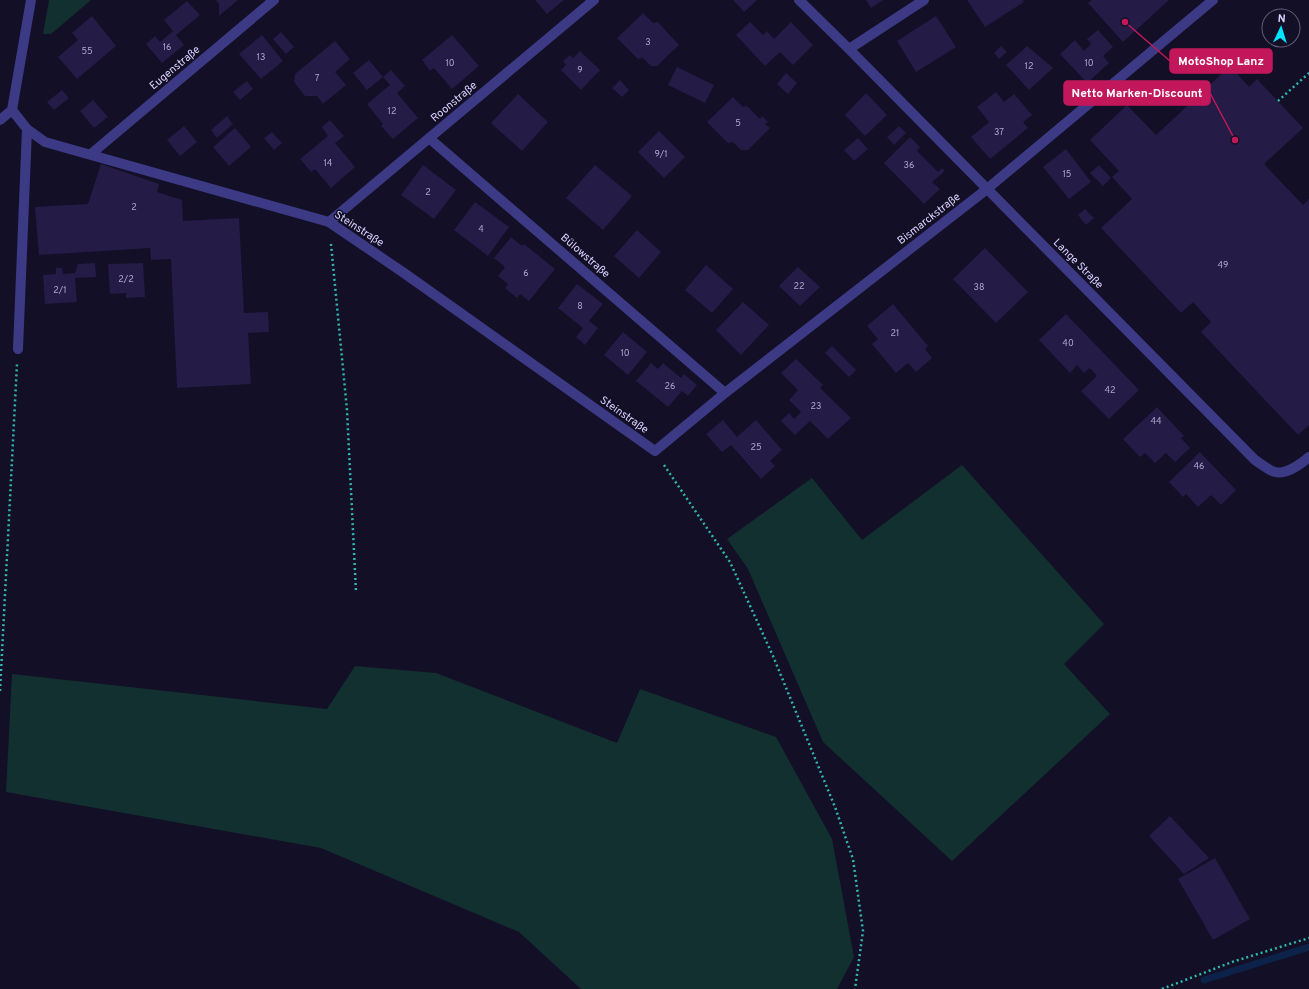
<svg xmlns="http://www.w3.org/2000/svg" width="1309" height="989" viewBox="0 0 1309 989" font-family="Overpass,sans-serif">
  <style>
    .green { fill: #12302f }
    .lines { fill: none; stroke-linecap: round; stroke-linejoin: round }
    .stream { stroke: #0c2248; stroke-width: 7 }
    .building { fill: #241b47 }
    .path { stroke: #2fb8b0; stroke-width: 2.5; stroke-dasharray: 2 3; stroke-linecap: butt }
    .minor { stroke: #3d3a85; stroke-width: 10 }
    .labels { text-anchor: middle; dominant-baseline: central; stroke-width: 3; stroke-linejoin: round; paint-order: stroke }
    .number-label { font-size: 9px; fill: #aca6d1 }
    .street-label { font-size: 11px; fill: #d9d4ff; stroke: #130f26 }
    .leader { fill: none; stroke: #c2185b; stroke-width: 1.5 }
    .callout-dot { fill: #c2185b; stroke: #130f26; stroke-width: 1.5 }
    .callout { fill: #c2185b; stroke: #c2185b; stroke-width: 1.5 }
    .callout-label { font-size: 12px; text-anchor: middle; font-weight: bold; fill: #fff }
  </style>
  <rect width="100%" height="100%" fill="#130f26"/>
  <path class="green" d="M49,0H91L51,34H43Z
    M962,465L1104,624L1064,664L1110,714L952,861L823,742L748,569L727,539L812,478L862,540Z
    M355,666L436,673L617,743L640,689L776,737L832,839L854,957L837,989H581L519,932L321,848L6,792L12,674L327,709Z"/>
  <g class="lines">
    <path class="stream" d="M1204,980L1309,947"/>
  </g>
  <path class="building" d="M216,0H238L219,16V4Z
    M535,0H564L547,14Z
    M733,0H757L744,12Z
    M866,0H883L871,8Z
    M967,0H1023L1024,2L985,27Z
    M1092,0H1169L1123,42L1088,3Z
    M187,1L200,15L176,35L184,45L162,63L146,44L155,36L160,42L173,31L164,20Z
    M643,13L653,23L658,22L679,45L657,66H651L643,58L638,59L617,38Z
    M92,16L116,46L77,79L58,57L78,40L72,33Z
    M936,16L956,47L916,72L897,41Z
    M750,22L763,35L767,31L774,39L791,22L813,45L793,65L780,52L765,66L736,35Z
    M1098,30L1113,47L1103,56L1109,63L1087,83L1060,54L1075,40L1084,51L1091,44L1087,39Z
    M281,32L294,47L286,54L273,39Z
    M262,35L283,61L261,79L239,54Z
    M452,35L479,66L452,89L434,68L430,71L422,60Z
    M335,41L350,59L335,72L346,85L323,104L317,96H305L294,82L295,74Z
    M1001,46L1007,52L999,59L994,53Z
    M1027,46L1053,68L1029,90L1006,65Z
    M580,51L600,70L581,90L561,70L566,65L563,61L570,55L573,58Z
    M369,60L383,77L367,90L353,73Z
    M1230,66L1249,87L1257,79L1303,128L1264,164L1303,205L1309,199V425L1298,435L1201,332L1211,322L1193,302L1181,313L1101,228L1132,199L1112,177L1119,171L1090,140L1127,105L1156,135Z
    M677,67L714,85L705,103L668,85Z
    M391,70L405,86L397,93L418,118L393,139L381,126L383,124L367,104L390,85L383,77Z
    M786,73L797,83L788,94L777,84Z
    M620,80L629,90L622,97L612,88Z
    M247,81L253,89L240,100L233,92Z
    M62,90L69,98L54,110L47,102Z
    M996,92L1004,102L1014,94L1032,115L1023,122L1028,128L990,159L971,137L989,122L977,107Z
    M866,93L887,115L865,136L845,115Z
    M518,94L548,122L522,151L491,123Z
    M733,97L743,107L747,106L760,119L762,116L768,122L765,124L770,128L748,150H741L733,142L728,143L707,122Z
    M93,100L108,117L94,128L80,111Z
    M227,116L233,124L217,138L211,130Z
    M330,120L344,136L335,143L355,167L331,188L315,169L311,172L300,159L328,136L322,127Z
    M184,126L197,142L180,156L167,140Z
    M899,126L906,133L894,145L887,137Z
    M235,128L251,147L229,166L213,147Z
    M659,131L685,157L664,178L638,152Z
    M272,132L282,143L274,150L264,138Z
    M910,137L920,147L917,151L938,172L942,168L945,171L932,182L940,189L924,204L884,163Z
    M858,138L868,149L854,161L844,150Z
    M1066,149L1091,182L1069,199L1043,167Z
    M101,164L159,184L157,192L182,200L183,221L239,218L244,313L268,312L269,332L248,333L251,384L177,388L171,259L151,260L150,248L39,255L35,207L88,204Z
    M423,165L456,190L434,219L401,195Z
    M595,165L632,196L603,230L566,198Z
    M1099,165L1111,178L1103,186L1090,173Z
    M475,202L509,227L488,256L454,230Z
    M1085,209L1094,218L1086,225L1078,215Z
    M637,230L661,252L639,278L614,256Z
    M511,237L522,246L524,244L555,269L529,301L520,294L517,298L505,288L508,284L498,276L505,267L494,258Z
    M985,248L1028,292L996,323L953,279Z
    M95,263L96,277L75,278L77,302L45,304L43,275L56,274V268H62L63,274L75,273L78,264Z
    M143,263L145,297L126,298V293L110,294L108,264Z
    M706,265L733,289L712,313L685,290Z
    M798,267L820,287L800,306L779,286Z
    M577,284L603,304L589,321L598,328L585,345L576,337L583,328L558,308Z
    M743,302L769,325L741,355L716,330Z
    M893,304L928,346L925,349L932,358L916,372L908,363L896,373L872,344L878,339L867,326Z
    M1066,314L1139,390L1109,419L1081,391L1097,376L1090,368L1084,373L1077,365L1070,373L1039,340Z
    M623,332L647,352L628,375L604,355Z
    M832,346L856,370L849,377L825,353Z
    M796,359L823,385L820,388L851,418L828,439L810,421L795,435L781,421L789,413L794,419L801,412L789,400L798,390L781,373Z
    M651,363L658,369L663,363L681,378L684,374L697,385L688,396L682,391L668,407L636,381Z
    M1157,407L1184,436L1181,438L1190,448L1175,462L1166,453L1155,463L1145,453L1140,457L1123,439Z
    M723,420L737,437L756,420L782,450L770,461L775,466L761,479L731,445L722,452L706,434Z
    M1200,452L1236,490L1221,505L1211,495L1198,507L1186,494L1183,497L1169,482Z
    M1170,816L1209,858L1184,874L1149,836Z
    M1215,858L1250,919L1213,940L1178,879Z"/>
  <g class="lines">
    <path class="path" d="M1278,101L1309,73
      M331,244L347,410L356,592
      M664,465L730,562L773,656L835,807L853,859L863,931L855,989
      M0,691L17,364
      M1162,989L1232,962L1309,938"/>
    <path class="minor" d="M799,0L849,49L1255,460C1261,464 1268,470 1275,472C1286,475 1301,464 1309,457
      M849,49L924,0
      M12,110L27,129L45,142L329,222L404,273L655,451L725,393L987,189L1213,0
      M0,120L12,110L31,0
      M429,138L725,393
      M91,154L274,0
      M329,222L594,0
      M18,349L27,129"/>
  </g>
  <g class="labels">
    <g class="number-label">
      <text x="648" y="42">3</text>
      <text x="167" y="47">16</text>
      <text x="87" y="51">55</text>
      <text x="261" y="57">13</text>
      <text x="450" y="63">10</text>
      <text x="1089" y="63">10</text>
      <text x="1029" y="66">12</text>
      <text x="580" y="70">9</text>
      <text x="317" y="78">7</text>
      <text x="392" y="111">12</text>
      <text x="738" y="123">5</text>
      <text x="999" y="132">37</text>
      <text x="661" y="154">9/1</text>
      <text x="328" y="163">14</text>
      <text x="909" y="165">36</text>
      <text x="1067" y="174">15</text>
      <text x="428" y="192">2</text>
      <text x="134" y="207">2</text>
      <text x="481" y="229">4</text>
      <text x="1223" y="265">49</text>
      <text x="526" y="273">6</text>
      <text x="126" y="279">2/2</text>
      <text x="799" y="286">22</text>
      <text x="979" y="287">38</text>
      <text x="60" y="290">2/1</text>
      <text x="580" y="306">8</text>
      <text x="895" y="333">21</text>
      <text x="1068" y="343">40</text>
      <text x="625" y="353">10</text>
      <text x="670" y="386">26</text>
      <text x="1110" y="390">42</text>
      <text x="816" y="406">23</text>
      <text x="1156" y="421">44</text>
      <text x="756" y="447">25</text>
      <text x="1199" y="466">46</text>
    </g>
    <g class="street-label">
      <text transform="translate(175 68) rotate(-40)">Eugenstraße</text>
      <text transform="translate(454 102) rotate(-40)">Roonstraße</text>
      <text transform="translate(929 219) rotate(-38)">Bismarckstraße</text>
      <text transform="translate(359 229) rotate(33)">Steinstraße</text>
      <text transform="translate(585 256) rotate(41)">Bülowstraße</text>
      <text transform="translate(1078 264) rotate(45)">Lange Straße</text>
      <text transform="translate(624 415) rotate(35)">Steinstraße</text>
    </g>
  </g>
  <path class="leader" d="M1125 22L1170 61M1235 140L1210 93"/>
  <g class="callout-dot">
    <circle cx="1125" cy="22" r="4"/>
    <circle cx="1235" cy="140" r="4"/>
  </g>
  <g class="callout">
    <rect x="1170" y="49" width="102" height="24" rx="4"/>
    <rect x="1064" y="81" width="146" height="24" rx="4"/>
  </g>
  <g class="callout-label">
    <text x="1221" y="65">MotoShop Lanz</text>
    <text x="1137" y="97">Netto Marken-Discount</text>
  </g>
  <g transform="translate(1281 28) rotate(4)"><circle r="19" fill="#130f26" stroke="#625e7d"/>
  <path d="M0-3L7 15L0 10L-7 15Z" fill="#00e5ff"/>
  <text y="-6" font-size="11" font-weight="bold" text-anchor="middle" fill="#d9d4ff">N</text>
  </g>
</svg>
